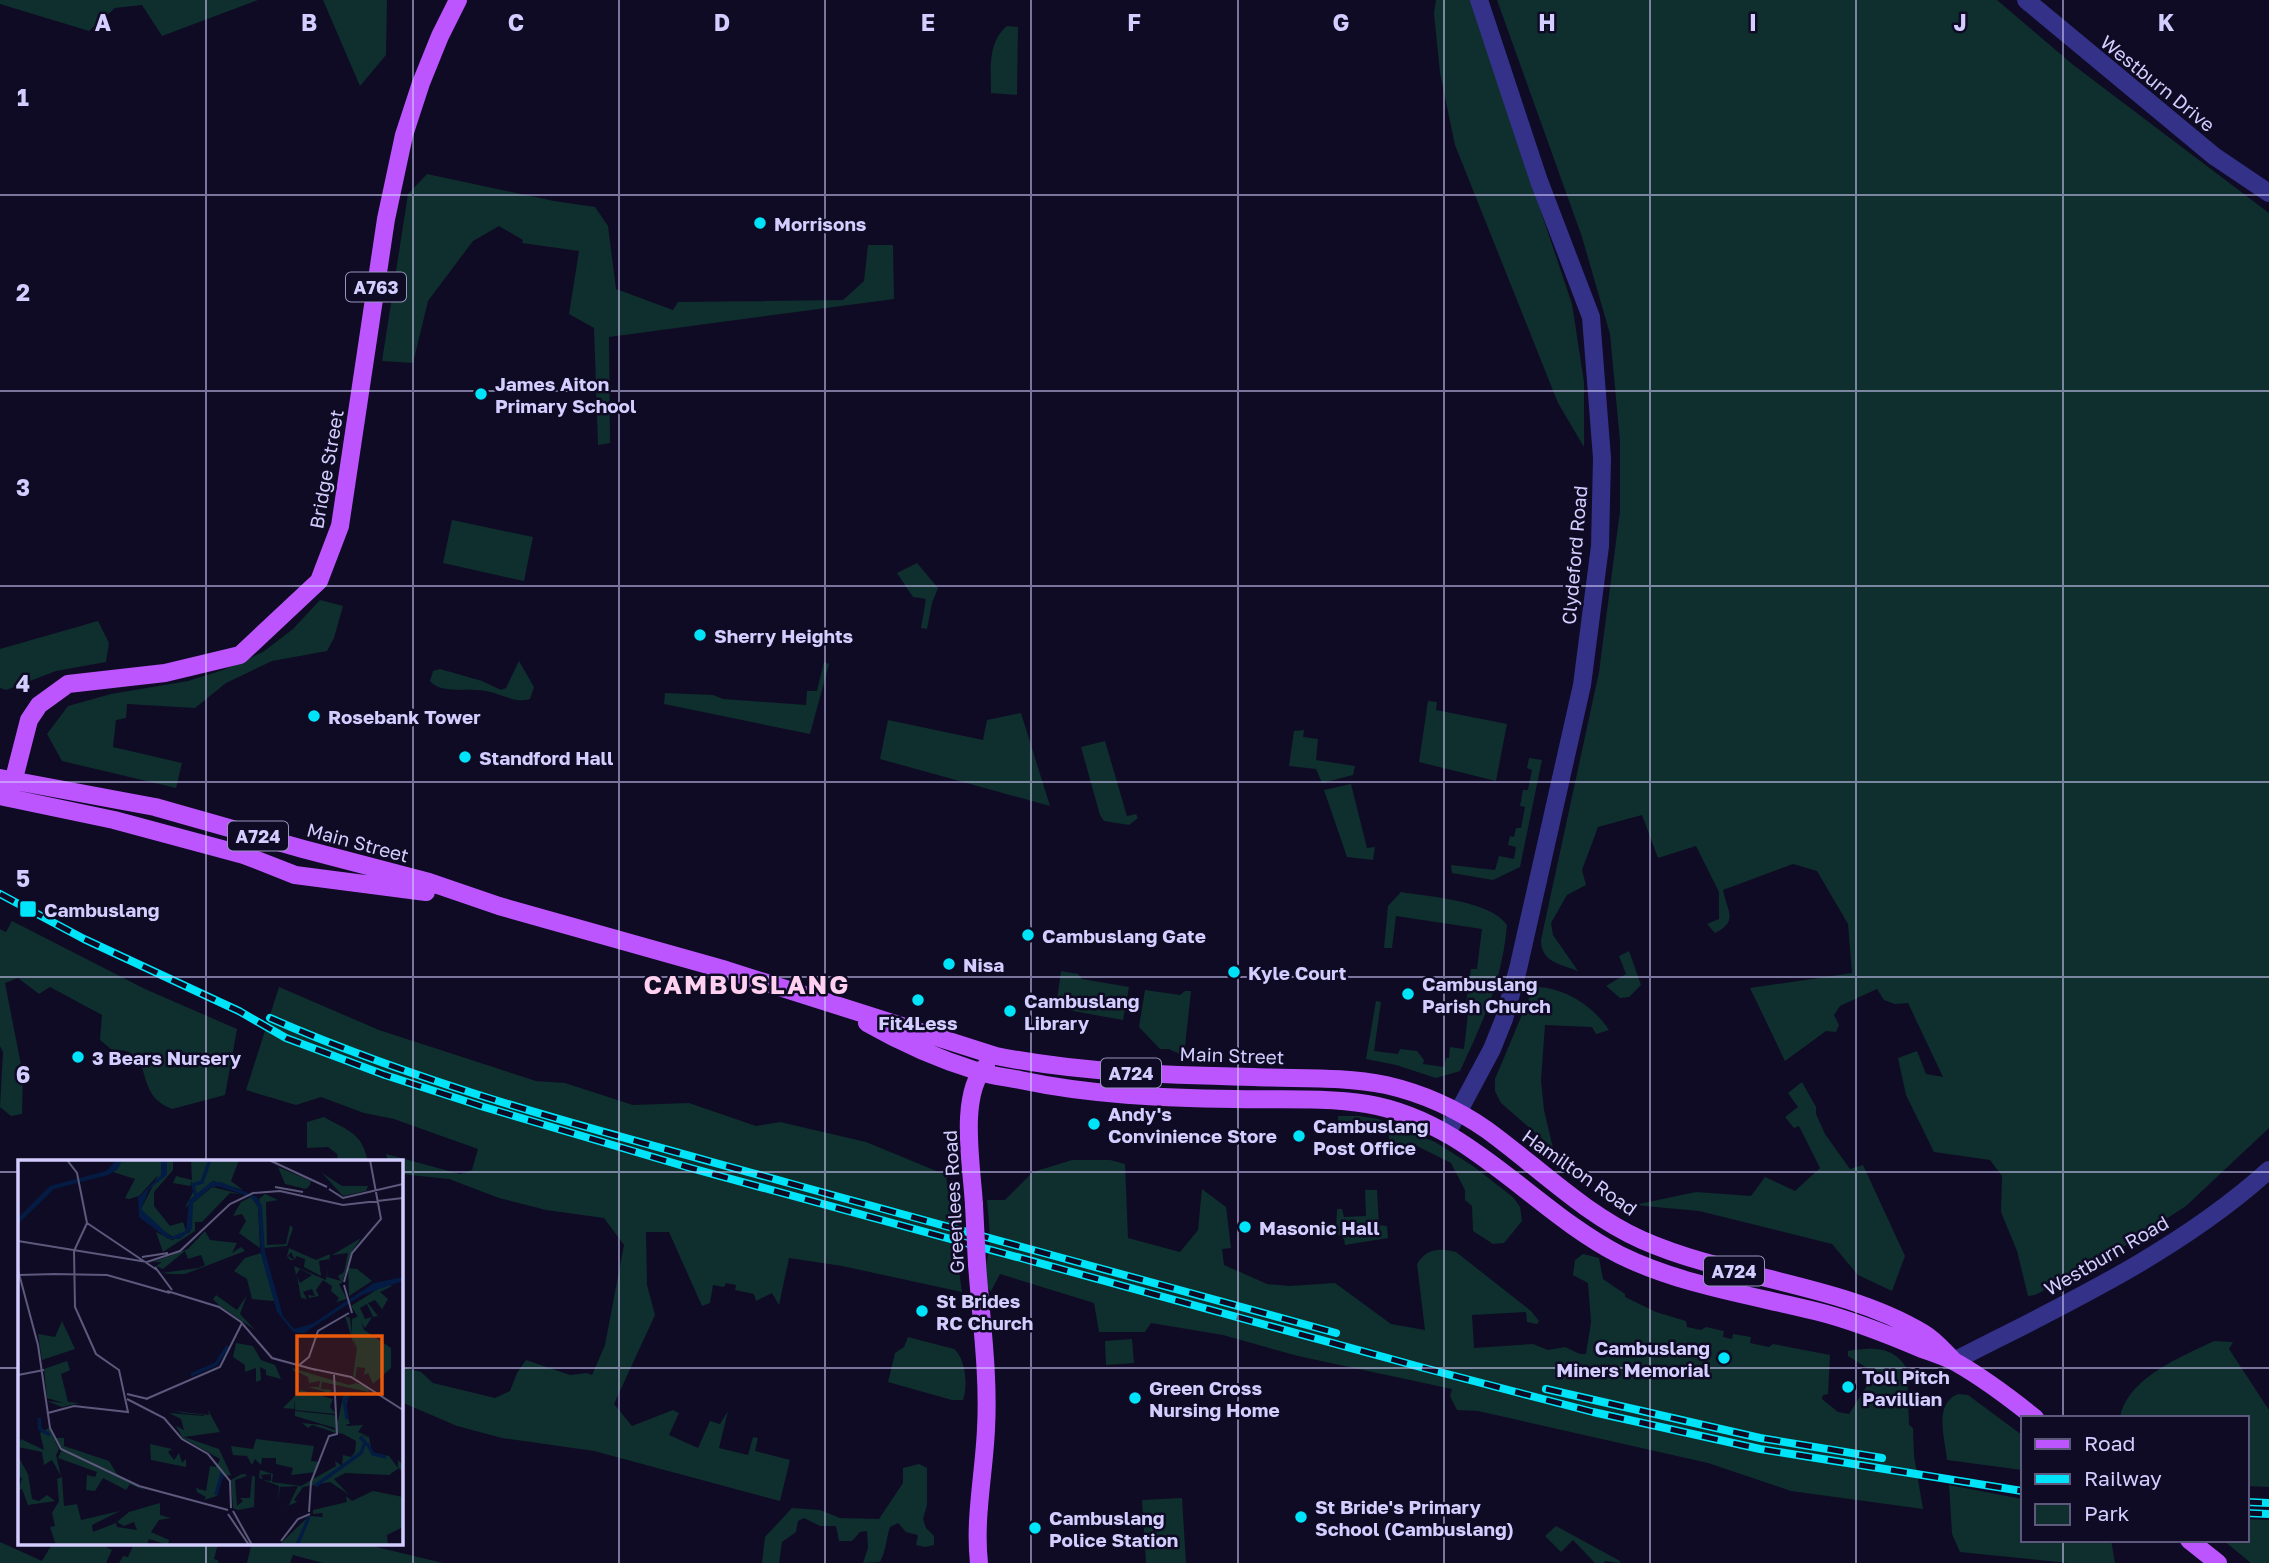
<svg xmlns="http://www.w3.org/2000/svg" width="2269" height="1563" viewBox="0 0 2269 1563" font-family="'Golos Text',sans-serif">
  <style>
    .green { fill: #0e2f2d }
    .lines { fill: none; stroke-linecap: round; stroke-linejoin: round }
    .minor { stroke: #333188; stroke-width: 18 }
    .major { stroke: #bd55ff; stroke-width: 18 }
    .rail-casing { stroke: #00e4f9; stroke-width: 8 }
    .rail { stroke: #0f0b24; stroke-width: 5; stroke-dasharray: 16; stroke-linecap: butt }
    .major-bridge { stroke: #bd55ff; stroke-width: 18 }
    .grid { fill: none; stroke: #d3ceff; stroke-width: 2; stroke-opacity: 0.55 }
    .poi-dot { fill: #00e4f9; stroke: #0f0b24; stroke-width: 2.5 }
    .labels { text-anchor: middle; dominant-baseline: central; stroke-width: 5; stroke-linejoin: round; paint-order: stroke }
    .shield { fill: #0f0b24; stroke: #9894bd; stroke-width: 2 }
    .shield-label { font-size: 18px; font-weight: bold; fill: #d3ceff }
    .street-label { font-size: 19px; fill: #d3ceff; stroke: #0f0b24 }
    .poi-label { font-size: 19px; font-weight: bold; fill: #d3ceff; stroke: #0f0b24; text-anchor: start }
    .district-label { font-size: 26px; font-weight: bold; letter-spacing: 2px; fill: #ffd0ef; stroke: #0f0b24 }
    .inset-river { fill: none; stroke: #041c44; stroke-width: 3.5 }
    .inset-road { fill: none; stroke: #5d597c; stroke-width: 2 }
    .view { fill: #e8590c; fill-opacity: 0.15; stroke: #e8590c; stroke-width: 3.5 }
    .inset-edge { fill: none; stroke: #d3ceff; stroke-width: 3.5 }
    .grid-label { font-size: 23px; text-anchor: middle; font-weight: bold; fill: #d3ceff; stroke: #0f0b24; stroke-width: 5; stroke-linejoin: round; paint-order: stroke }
  </style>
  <rect width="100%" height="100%" fill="#0f0b24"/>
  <path class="green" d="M0,0H258L162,36L142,5L115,8L89,31L0,4Z
    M323,0H387L386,55L360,86Z
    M1436,0H1470L1572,304L1584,382V447L1558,403L1455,145L1440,73L1434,13Z
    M1497,0H1997L2072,64L2269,213V1128L2186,1206L2106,1258L2035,1295L2028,1296L2017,1251L2001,1212L2002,1176L1990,1160L1934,1152L1906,1095L1898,1058L1917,1051L1926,1074L1943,1077L1908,1003L1895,1004L1884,1000L1877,989L1840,1006L1834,1015L1839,1025L1836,1032L1826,1031L1785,1061L1750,988L1852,973L1848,924L1817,871L1793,864L1723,890C1727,911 1739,921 1715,933L1707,924L1719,919V892L1696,846L1658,858L1642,815L1598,827L1582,870L1586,885L1567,895L1551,923L1553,935L1578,971C1560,964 1541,962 1541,940L1599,672L1620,511V441L1610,334L1582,237Z
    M1007,26L1018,27L1017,95L991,93C991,70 987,43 1007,26Z
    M427,174L554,201L595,207L608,226L616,289L673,310L678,302L843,300L864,281L868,245H893L894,299L609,337L610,443L598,445L594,328L569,314L579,251L522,243L523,240L499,226L473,241L428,301L413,363L382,361L408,194Z
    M452,520L533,537L524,581L443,563Z
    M917,563L938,588L932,603L927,629L921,628L926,599L913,597L897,573Z
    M320,600L343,606L334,638L327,651L272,661L226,683L195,708L127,704L126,718L116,720L113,747L182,763L176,788L62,761L47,734L68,706L111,694L188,681L223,670L263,652L293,629Z
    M98,621L109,643L106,662L56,671L6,690L0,688V649Z
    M519,661L534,687L530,699C516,704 500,693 486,691C470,688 440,694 430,681L433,671L440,669L482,681L501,690L506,688Z
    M824,662L829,664L810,734L664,704L665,693L713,695L723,699L806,705L807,691H817Z
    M1428,701L1437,702L1436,710L1507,724L1496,781L1419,762Z
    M1021,713L1050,806L880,759L888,720L983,740L987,720Z
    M1304,730L1303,737L1318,739L1316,760L1355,766L1353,775L1322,783L1316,769L1289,766L1294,731Z
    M1105,741L1127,816L1136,814L1138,818L1129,825L1104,821L1100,815L1081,747Z
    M1529,758L1542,760L1520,867L1493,880L1452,873L1451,865L1495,870L1499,856L1514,859L1516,847L1508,845L1510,836L1514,837L1516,828H1521L1525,807L1520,806L1523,790H1528L1532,770L1527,768Z
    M1351,784L1367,848L1375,847L1373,860L1347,857L1324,790Z
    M1401,892C1430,897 1489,900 1507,925C1502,982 1483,1021 1460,1071L1436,1078L1396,1065L1366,1059L1376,1001L1381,1002L1374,1051L1398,1054L1400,1049L1417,1051L1424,1060L1423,1064L1444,1067L1446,1058H1449L1450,1047L1464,1049L1468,1013L1465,1011L1471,969H1477L1482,929L1396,916L1392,948H1384L1388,906Z
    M12,921L145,989L237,1029L225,1095L172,1109C167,1107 161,1104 157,1100C137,1079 151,1048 112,1050L100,1040L102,1015L50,987L39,994L18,978L5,983L23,1075L22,1114L11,1116L0,1107L3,1052L0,1046V929L6,932Z
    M1629,951L1641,985L1629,997L1620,998L1606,986L1626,974L1619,956Z
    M1061,971L1078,974L1082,979L1129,987L1123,1020L1056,1008Z
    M279,987L379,1030L536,1081L565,1083L633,1105L689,1103L756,1126L780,1122L866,1142L946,1175L962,1292L842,1266L789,1258L779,1305L772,1293L756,1301L754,1294L735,1290L736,1285L726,1283L724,1287L713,1285L710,1303L702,1306L669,1232H646L647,1285L655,1315L614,1404L632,1426L673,1410L679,1413L669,1435L698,1448L710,1421L720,1424L728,1411L719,1448L748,1455L753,1437L758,1438L755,1451L790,1460L780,1501L594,1451L502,1438L457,1426L401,1402V1367L421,1372L433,1383L495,1398L510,1391L517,1373L526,1360L570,1375L587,1373L592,1375L605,1345L624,1245L604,1218L546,1210L499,1198L449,1179L401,1174V1162H388L386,1154L460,1174L472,1170L478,1149L394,1119L364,1113L321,1097L296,1105L246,1090Z
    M1539,987C1567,989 1594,1007 1609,1030L1596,1034L1592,1027L1545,1025L1541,1080L1544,1110L1553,1148L1501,1103L1495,1091V1079L1529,998L1534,989Z
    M1145,990L1180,995L1185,991H1191L1184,1056L1169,1049H1160L1139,1027Z
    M1802,1082L1816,1107V1114L1825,1134L1850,1169L1863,1165L1905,1256L1892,1291L1858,1275L1832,1244L1699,1211L1634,1205L1696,1192L1751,1196L1765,1177L1795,1191L1820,1168L1799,1126L1794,1128L1785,1117L1798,1107L1788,1093Z
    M1338,1116H1359L1378,1119L1435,1142L1473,1166L1514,1198L1520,1207L1522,1221L1504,1243L1493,1244L1473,1231L1472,1206L1465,1200V1190L1451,1163L1415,1145H1389V1128L1338,1129Z
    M324,1117C348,1131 362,1132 368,1162H338L337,1154L328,1147L307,1148V1122Z
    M1072,1160H1110L1125,1164L1128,1238L1180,1252L1198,1230L1202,1189L1226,1207L1231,1248L1222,1249L1224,1265L1267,1284L1289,1286L1335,1283L1391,1324L1425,1330L1417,1264C1427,1248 1439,1248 1456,1252L1531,1311L1539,1321L1537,1324L1527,1322L1526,1312L1472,1315L1474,1348L1533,1344L1548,1350L1565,1347L1580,1354H1586L1591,1322L1588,1283L1573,1275L1575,1260L1583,1254L1599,1258L1603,1279L1625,1294V1297L1656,1312L1686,1321L1687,1327L1701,1330L1706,1327L1724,1331L1723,1337L1732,1339L1733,1334L1751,1337L1750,1343L1769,1347L1773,1344L1830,1355L1828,1394L1823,1395L1822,1399L1838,1412L1849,1414L1875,1373L1848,1356V1351C1871,1347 1895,1346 1907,1369L1909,1425L1913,1428L1914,1456L1923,1509L1791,1491L1708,1463L1478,1411L1457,1410L1450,1396L1452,1389L1298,1356L1223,1335L1151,1323L1145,1332H1099L1094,1303L1000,1274L991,1291L983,1285L981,1275C994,1254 989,1224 987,1200H1005L1033,1172Z
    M1365,1190H1377L1379,1225L1387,1226L1388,1238L1345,1245L1344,1239L1336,1233L1337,1209H1342L1344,1217L1366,1216Z
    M908,1337L954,1349C966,1359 968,1386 963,1400H952L888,1382L895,1353L904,1347Z
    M1132,1339L1134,1363L1106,1365L1105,1341Z
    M2214,1341L2233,1342L2229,1349L2269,1410V1487L2246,1486V1418H2120C2127,1378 2181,1357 2214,1341Z
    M1958,1394L1968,1395L2022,1435V1470L1947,1460C1945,1438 1933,1404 1958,1394Z
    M919,1464L927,1468V1505L923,1519L926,1528L934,1536V1545L925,1547L916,1545L918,1535L906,1532L898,1523L890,1527C886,1539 886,1551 880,1562L863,1563L868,1548L867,1531L860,1532L852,1541H839L836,1526H820L804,1518L798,1521L796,1532L782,1542L779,1563H762L765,1537L792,1508L820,1510L840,1518L879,1519L903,1483V1468Z
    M1949,1485L2022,1499V1540H2111L2115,1563H2068L1960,1552L1952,1534Z
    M1182,1498L1186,1563H1146L1142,1500Z
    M2246,1519L2269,1520V1563H2251L2223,1540H2246Z
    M1556,1526L1620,1561V1563L1605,1561L1604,1563H1595L1573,1540L1561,1552L1545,1536Z
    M0,1542L42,1561L52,1544H108L106,1547L112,1550L106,1563H0Z
    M134,1544H218L214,1559L219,1561L218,1563H119L123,1556L128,1557Z
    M246,1544H364L443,1563H323L293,1555L290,1563H247L251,1546Z"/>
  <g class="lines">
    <path class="minor" d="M2026,0L2214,156L2269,193
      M1447,1133L1492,1049L1504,1019L1518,969L1582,685L1600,546L1602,458L1591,317L1539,181L1479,0
      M1954,1361C2063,1305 2177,1253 2269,1170"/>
    <path class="major" d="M0,778L155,807L303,849L429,882L499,906L726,970L996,1056C1081,1073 1167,1075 1254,1077C1297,1079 1343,1076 1386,1085C1421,1093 1457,1109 1487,1130C1538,1167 1584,1214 1642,1240C1730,1279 1842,1284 1923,1333C1935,1340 1944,1351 1954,1361
      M0,796L114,820L244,855L295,875L426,892
      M9,798L29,720L39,705L68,684L165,673L240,655L319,581L340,526L386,219L404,135L421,83L440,36L458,0
      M867,1023C902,1043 938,1059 977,1071C991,1076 1006,1077 1020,1080C1090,1095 1163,1098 1234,1099C1278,1100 1324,1097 1367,1104C1469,1121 1532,1210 1620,1255C1681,1285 1750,1295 1815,1311C1852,1320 1887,1334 1922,1349C1934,1353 1946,1357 1957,1363C1985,1379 2010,1398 2035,1418
      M974,1205C972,1167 958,1094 986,1066
      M977,1264C981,1319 989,1375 986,1429C984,1474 974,1519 979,1563
      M2189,1540L2218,1563"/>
    <defs>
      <path id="rail" d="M0,894L84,939L239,1011L286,1038L385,1075L484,1107L687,1167L1424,1368L1593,1412L1760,1449L2022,1491
        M270,1018C437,1091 616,1135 792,1184C973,1234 1155,1283 1336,1333
        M1546,1389L1760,1438L1882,1458
        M2246,1502L2269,1503
        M2246,1513L2269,1514"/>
    </defs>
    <use href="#rail" class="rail-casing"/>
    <use href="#rail" class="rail"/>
    <path class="major-bridge" d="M974,1205L977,1264"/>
  </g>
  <path class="grid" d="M206,0V1162M413,0V1563M619,0V1563M825,0V1563M1031,0V1563M1238,0V1563M1444,0V1563M1650,0V1563M1856,0V1563M2063,0V1418M0,195H2269M0,391H2269M0,586H2269M0,782H2269M0,977H2269M0,1172H19M401,1172H2269M0,1368H19M401,1368H2269M2063,1540V1563M206,1544V1563"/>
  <g class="poi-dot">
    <circle cx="760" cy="223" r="7"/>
    <circle cx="481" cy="394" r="7"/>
    <circle cx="700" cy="635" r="7"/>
    <circle cx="314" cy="716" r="7"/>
    <circle cx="465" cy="757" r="7"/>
    <rect x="19" y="900" width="18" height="18" rx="3.5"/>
    <circle cx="1028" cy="935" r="7"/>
    <circle cx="949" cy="964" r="7"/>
    <circle cx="1234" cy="972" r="7"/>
    <circle cx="1408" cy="994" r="7"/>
    <circle cx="918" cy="1000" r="7"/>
    <circle cx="1010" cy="1011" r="7"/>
    <circle cx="78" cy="1057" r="7"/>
    <circle cx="1094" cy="1124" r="7"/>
    <circle cx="1299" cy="1136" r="7"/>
    <circle cx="1245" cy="1227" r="7"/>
    <circle cx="922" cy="1311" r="7"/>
    <circle cx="1724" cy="1358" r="7"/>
    <circle cx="1848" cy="1387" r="7"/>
    <circle cx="1135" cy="1398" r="7"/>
    <circle cx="1301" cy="1517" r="7"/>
    <circle cx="1035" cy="1528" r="7"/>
  </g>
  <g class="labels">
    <g class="shield">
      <rect x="346" y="272.5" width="60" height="29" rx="5"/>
      <rect x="228" y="821.5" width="60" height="29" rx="5"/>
      <rect x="1101" y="1058.5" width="60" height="29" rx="5"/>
      <rect x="1704" y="1256.5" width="60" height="29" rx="5"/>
    </g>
    <g class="shield-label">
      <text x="376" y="287">A763</text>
      <text x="258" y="836">A724</text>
      <text x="1131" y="1073">A724</text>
      <text x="1734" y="1271">A724</text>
    </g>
    <g class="street-label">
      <text transform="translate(2158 83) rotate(39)">Westburn Drive</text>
      <text transform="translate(326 469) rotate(-80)">Bridge Street</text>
      <text transform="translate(1574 555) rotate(-85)">Clydeford Road</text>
      <text transform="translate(358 842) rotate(15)">Main Street</text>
      <text transform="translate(1232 1055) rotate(2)">Main Street</text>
      <text transform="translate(1580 1172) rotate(35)">Hamilton Road</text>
      <text transform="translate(953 1202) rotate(-93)">Greenlees Road</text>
      <text transform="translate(2106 1255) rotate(-30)">Westburn Road</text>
    </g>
    <g class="poi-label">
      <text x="774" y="223">Morrisons</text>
      <text x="495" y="383">James Aiton<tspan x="495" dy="22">Primary School</tspan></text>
      <text x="714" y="635">Sherry Heights</text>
      <text x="328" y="716">Rosebank Tower</text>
      <text x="479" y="757">Standford Hall</text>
      <text x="44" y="909">Cambuslang</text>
      <text x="1042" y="935">Cambuslang Gate</text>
      <text x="963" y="964">Nisa</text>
      <text x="1248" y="972">Kyle Court</text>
      <text x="1422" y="983">Cambuslang<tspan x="1422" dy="22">Parish Church</tspan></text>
      <text x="1024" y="1000">Cambuslang<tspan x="1024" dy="22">Library</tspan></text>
      <text x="918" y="1022" text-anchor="middle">Fit4Less</text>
      <text x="92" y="1057">3 Bears Nursery</text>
      <text x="1108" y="1113">Andy's<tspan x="1108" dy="22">Convinience Store</tspan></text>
      <text x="1313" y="1125">Cambuslang<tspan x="1313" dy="22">Post Office</tspan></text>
      <text x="1259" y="1227">Masonic Hall</text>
      <text x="936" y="1300">St Brides<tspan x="936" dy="22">RC Church</tspan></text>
      <text x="1710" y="1347" text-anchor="end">Cambuslang<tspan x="1710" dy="22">Miners Memorial</tspan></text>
      <text x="1862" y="1376">Toll Pitch<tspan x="1862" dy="22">Pavillian</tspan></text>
      <text x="1149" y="1387">Green Cross<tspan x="1149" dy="22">Nursing Home</tspan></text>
      <text x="1315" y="1506">St Bride's Primary<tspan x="1315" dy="22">School (Cambuslang)</tspan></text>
      <text x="1049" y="1517">Cambuslang<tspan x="1049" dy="22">Police Station</tspan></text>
    </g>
    <g class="district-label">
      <text x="747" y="984">CAMBUSLANG</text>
    </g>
  </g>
  <g transform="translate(18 1160)">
    <rect width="385" height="385" fill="#0f0b24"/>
    <path d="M104,0H143L144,11L121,36L111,39L107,38L117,19L95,12ZM148,0H155V10L136,32V46L152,66L165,62L168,71L155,77L132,62L123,49ZM173,0H221L213,21L225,30L195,21L167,48L175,32L174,21L172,26L155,23L158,16L174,20ZM260,7L293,21L292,25L288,29L267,24ZM304,13L324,26H350L348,31L325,36ZM194,27L223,34L212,33L184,62H177V71L145,92L138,72L154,80L172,72L175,43ZM247,34L260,40L248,42L249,85L268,84L272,65L275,68L269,86L246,88L241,39ZM233,37L240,47L242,88L221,73L228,61L224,54L215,56L223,42ZM187,71L192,80L219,83L214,93L223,87L227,91L167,114H153L143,113L181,108L187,105L183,95L170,99L167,91L145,109L138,106L144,102H135L170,89ZM343,78L334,91L324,123L321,124L329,139L318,142L321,138L313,131L314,126L305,120L298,130L301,136L291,138L290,135L297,136L294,129L285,132L289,139L283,138L279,116L282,123L294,115L282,109L278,115L276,106L308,120L310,106L309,117L323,121L320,116L326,112L330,93L314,95ZM271,88L298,100L312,94L311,104V99L301,101L303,116L286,107L287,99L278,96L277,100L273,92L270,96L276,100H272L269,96ZM243,93L257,139L255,141L234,139L229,119L216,111L227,98ZM330,108L339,109L354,121L331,136ZM368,124L374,126L362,132L370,139L362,153L364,149L357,140L350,143L360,156L355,157L349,144L342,148L347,159L354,157L347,168L333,146ZM198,135L219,150L229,135L222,154L237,170L202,146L195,139ZM327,156L332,158L334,175V159L341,156L346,170L373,188V208L355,224L350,213L346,215L347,208L339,207L337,219L335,216L339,188L335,179L338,192ZM44,161L57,189L24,200L20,174L37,177ZM218,183L235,186L243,200L257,205L263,219L248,215V210L242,207L243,220L238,222V208L227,212V205L215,197ZM49,201L52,210L43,214L50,242L61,243L44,247L29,241L46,243L29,238L26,209ZM274,208L331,225L338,223L350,227L351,232L304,222L303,229L314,230L307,236L308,232L290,227H301L302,221L291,223L290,217L280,212V217ZM283,230L315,239L312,247L318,254L277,250V239L276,249L265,248ZM331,234L327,250L332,264H328L329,266L345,265L340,272L350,276L318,273L294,265L290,268L284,263L303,265L317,270V263V268L277,256V251L316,255L320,261L325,237ZM190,250L202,272L166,277L201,289L213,315L227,314L229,316L217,320L219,346L225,341L222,338H232L234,316L228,314L241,318L242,310L255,314L254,322L283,326L318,306L317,301L324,306L325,295L333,297L337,292L338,281L320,271L351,277L354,292L371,296L380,308V300L385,305V313L381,308L371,315L327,313L316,319L330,334L312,322L285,327L276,340L279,342L260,350L271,345L280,326L262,327L260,342L261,326L245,320L253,321V314L243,315L245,319L237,317L236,347L220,350L215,348L213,320L224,314L205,316L199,336L186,340L188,337L179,332L178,328L188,331L192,306L198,307L202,299L165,278L158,266L166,270L163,259L151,253L186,256V255L165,253L157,251L191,255ZM31,268L41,289L38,295L43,316L34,300L26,305L24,292L0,287L3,279L26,290L22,273ZM38,278H46V286L91,301L99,314L128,331L112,324L108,330L85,318L77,331L68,330L69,315L77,317L79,312L40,298L44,289ZM238,279L296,286L293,301L302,302L298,312L273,315L275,308L258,304V298H244L243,305L237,299L234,305L229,296L215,295L213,286L235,289ZM132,284L154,289L150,292L156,300L161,293L164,303L168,299V307L133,300ZM0,296L10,314L14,339L21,341L29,335L37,341L10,345L4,329L0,331L4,318L0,317ZM44,317L46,346L59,344L63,360L102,351L74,365L75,372L98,363L99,367L119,370L116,362L106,366L99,362L111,352L142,343V355L153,358L141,360L133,372L151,380L150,385L131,379L129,385H38L32,367L37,366L34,353L41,341L39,319ZM355,331L385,337V367L369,375L370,385H261L291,356L305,357L304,353L295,354V350L329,342L328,336L334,341Z" fill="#0e2f2d"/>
    <path d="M99,0H104L100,9L90,15L36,29L0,64V58L32,26L88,11ZM143,0L149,2V15L131,29L123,49L153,77L168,71L171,40L193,22H203L239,37L244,46L247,92L265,156L276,169L294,164L356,123L385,117V121L344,135L286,173L275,172L259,152L243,95L240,47L233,37L200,26L192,28L175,43L174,69L162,79H150L121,57L120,38L143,15Z" fill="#041c44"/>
    <path class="inset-river" d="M178,36L175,25L184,22L192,0M173,215L198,204L210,186M21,258L22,269L32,275M329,259L326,240L331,236M349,283L355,294L368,297M297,326L343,293L347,282L342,277M198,335L204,313M279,385L291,357"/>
    <path class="inset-road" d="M49,0L59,13L69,63M251,0L309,27M257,27L285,32M311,29L325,38L385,24M69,63L139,110M0,81L129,102L162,91L212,44L235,33L262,31L325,45L385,38M124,97L150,93M137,107L154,130M0,110L20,185L32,268L43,289L121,326L210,350M35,114L89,115L152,133M1,115L37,114M326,122L334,93L363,59L352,0M326,125L334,153M149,131L201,147L223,162L254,198L298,210M280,206L291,197L300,171L331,153M295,209L333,217L385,250M0,215L26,210M109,234L130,239M109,239L146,258L164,279L190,294L212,321L213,348M128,239L202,207L224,163M30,253L56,246L110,252L101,210L78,194L57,147L56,91L69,63M215,351L234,385M291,352L293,322L311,276L319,274L316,215M210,354L231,385M263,381L280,359L292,354"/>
    <path class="view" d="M279,176H364V234H279Z"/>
    <rect width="385" height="385" class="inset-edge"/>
  </g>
  <g class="grid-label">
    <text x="103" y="31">A</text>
    <text x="309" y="31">B</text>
    <text x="516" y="31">C</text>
    <text x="722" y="31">D</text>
    <text x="928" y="31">E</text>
    <text x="1134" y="31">F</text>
    <text x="1341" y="31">G</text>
    <text x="1547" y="31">H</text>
    <text x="1753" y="31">I</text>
    <text x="1960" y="31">J</text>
    <text x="2166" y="31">K</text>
    <text x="23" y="106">1</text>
    <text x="23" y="301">2</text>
    <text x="23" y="496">3</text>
    <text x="23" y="692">4</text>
    <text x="23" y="887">5</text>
    <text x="23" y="1083">6</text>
  </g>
  <rect x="2021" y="1416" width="228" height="126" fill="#0f0b24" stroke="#5d597c" stroke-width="2"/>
  <rect x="2035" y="1439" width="35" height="10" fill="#bd55ff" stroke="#5d597c" stroke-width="2"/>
  <text x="2084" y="1451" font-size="21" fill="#d3ceff">Road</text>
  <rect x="2035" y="1474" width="35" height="10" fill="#00e4f9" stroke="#5d597c" stroke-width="2"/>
  <text x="2084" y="1486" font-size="21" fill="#d3ceff">Railway</text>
  <rect x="2035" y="1504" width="35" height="21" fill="#0e2f2d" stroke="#5d597c" stroke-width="2"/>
  <text x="2084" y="1521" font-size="21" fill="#d3ceff">Park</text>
</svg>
